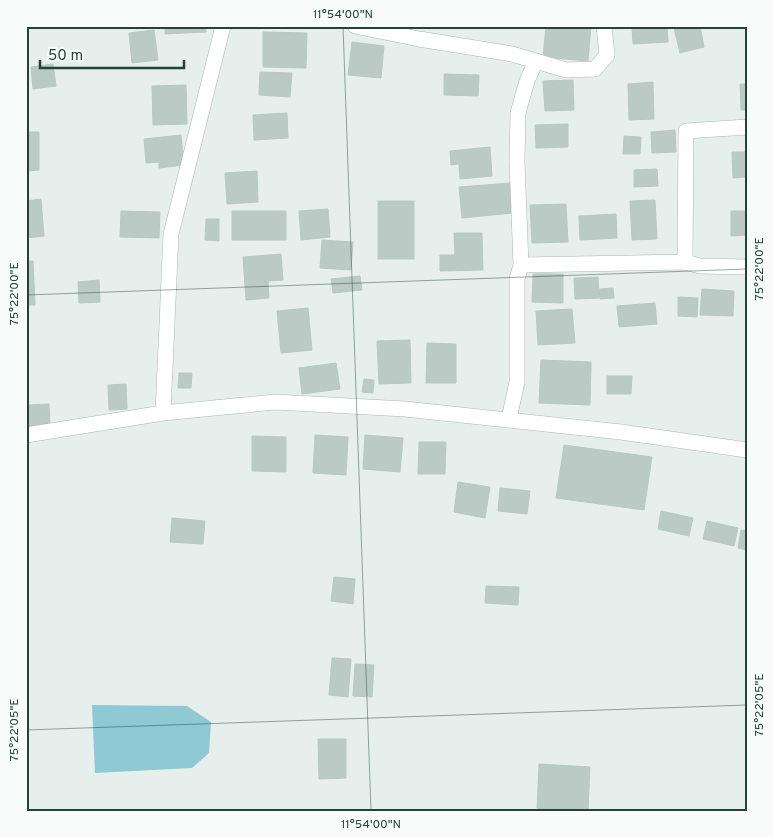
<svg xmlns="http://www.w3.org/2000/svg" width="773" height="837" viewBox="0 0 773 837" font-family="Overpass,sans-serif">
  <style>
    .water { fill: #8ec9d4 }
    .building { fill: #bbcac4; stroke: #b8c9c2 }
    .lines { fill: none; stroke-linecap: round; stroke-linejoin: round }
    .minor-casing { stroke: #a8b8b2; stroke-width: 16 }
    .minor { stroke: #fff; stroke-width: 15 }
    .ticks { fill: none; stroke: #24423a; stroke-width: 1; stroke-opacity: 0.45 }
    .neatline { fill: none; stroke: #24423a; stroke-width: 2 }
    .ticks-label { font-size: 12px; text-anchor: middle; fill: #24423a }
  </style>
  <rect width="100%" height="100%" fill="#e6efeb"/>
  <path class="water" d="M92,705L187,706L211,722L209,753L192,768L95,773Z"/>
  <path class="building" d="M165,26H205L206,32L165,34Z
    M546,26H591L588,61L543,57Z
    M632,26H667L668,42L633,44Z
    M681,26H700L704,47L680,53L674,28Z
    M154,30L158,60L132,63L129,33Z
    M263,32L307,33L306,68L263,67Z
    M352,42L384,46L381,78L348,75Z
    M53,64L56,86L33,89L31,67Z
    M260,72L292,73L290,97L259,95Z
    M444,74L479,75L478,96L444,95Z
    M573,80L574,110L545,111L543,81Z
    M653,82L654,119L629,120L628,84Z
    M740,84H747V110H741Z
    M186,85L187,124L153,125L152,86Z
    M287,113L288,138L254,140L253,115Z
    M568,124V147L536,148L535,125Z
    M675,130L676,152L652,153L651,132Z
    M26,132H39V170L26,171Z
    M181,135L184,165L159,168V162L146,163L144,139Z
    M624,136L641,137L640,154H623Z
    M490,147L492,176L460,179L459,164L451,165L450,151Z
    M732,152H747V177L733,178Z
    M657,169L658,186L634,187V170Z
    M257,171L258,202L227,204L225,173Z
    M510,183L513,213L462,218L459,187Z
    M41,199L44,236L26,238V201Z
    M655,200L657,239L632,240L630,201Z
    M378,201H414V259H378Z
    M566,204L568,242L532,243L530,205Z
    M328,209L330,237L301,240L299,211Z
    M121,211L160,212L159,238L120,237Z
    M232,211H286V240H232Z
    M731,211H747V235L731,236Z
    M616,214L617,238L580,240L579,216Z
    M206,219H219V241L205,240Z
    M454,233H482L483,270L440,271V255H455Z
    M322,240L353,242L351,270L320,268Z
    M281,254L283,280L268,281L269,298L246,300L243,257Z
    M26,261H33L35,305H26Z
    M533,274H563V303L532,302Z
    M360,276L362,290L333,293L331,279Z
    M598,277L599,298L575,299L574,278Z
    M99,280L100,302L79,303L78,282Z
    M613,288L614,298L600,299L599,289Z
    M702,289L734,291L733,316L700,315Z
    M678,297L698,298L697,317L678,316Z
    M655,303L657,324L619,327L617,306Z
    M308,308L312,350L281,353L277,311Z
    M572,309L575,343L538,345L536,311Z
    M410,340L411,383L379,384L377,341Z
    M427,343L456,344V383H426Z
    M541,360L591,362L590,405L539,403Z
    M336,363L340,389L302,394L299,368Z
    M179,373H192L191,388H178Z
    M607,376H632L631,394H607Z
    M364,379L374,380L373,393L362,392Z
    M126,384L127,409L109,410L108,385Z
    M49,404L50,427L26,428V405Z
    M315,435L348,437L346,475L313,473Z
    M365,435L403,438L400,472L363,469Z
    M252,436L286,437V472L252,471Z
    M419,442H446L445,474H418Z
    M564,445L652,457L644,510L556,498Z
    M458,482L490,487L485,518L454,512Z
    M500,488L530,491L527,514L498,511Z
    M661,511L693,518L689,536L658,529Z
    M172,518L205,521L203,544L170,542Z
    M707,521L738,528L734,546L703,539Z
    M741,530L747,531V550L738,548Z
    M334,577L355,579L353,604L331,601Z
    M486,586L519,587L518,605L485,603Z
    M332,658L351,659L348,697L329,695Z
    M355,664L374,665L372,697L353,696Z
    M318,739H346V778L319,779Z
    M539,764L590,767L588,811L537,810Z"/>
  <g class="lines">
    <defs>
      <path id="minor" d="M355,26L419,39L512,54L566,70L595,69L607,55L604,26
        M685,262L686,131L747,127
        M521,265L517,161L518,113L527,81L536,61
        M163,413L171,234L223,26
        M510,420V414L517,382V279L521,265L685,262L700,266L747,267
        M26,435L163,413L275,402L405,409L621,432L747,450"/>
    </defs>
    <use href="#minor" class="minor-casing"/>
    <use href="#minor" class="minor"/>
  </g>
  <path class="ticks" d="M343,26L371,811M26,295L747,269M26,730L747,705"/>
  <rect width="773" height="837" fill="none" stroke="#f7fbf9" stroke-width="55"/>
  <path d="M40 60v8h144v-8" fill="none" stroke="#24423a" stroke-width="2.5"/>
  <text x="48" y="60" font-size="15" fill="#24423a" stroke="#f7fbf9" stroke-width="4" paint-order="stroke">50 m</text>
  <rect x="28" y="28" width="718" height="782" class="neatline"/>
  <g class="ticks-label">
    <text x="343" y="18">11°54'00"N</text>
    <text transform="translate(759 269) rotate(-90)" y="4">75°22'00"E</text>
    <text transform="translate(14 294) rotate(-90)" y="4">75°22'00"E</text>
    <text transform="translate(759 705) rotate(-90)" y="4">75°22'05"E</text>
    <text transform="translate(14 730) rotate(-90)" y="4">75°22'05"E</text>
    <text x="371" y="828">11°54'00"N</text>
  </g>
</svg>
